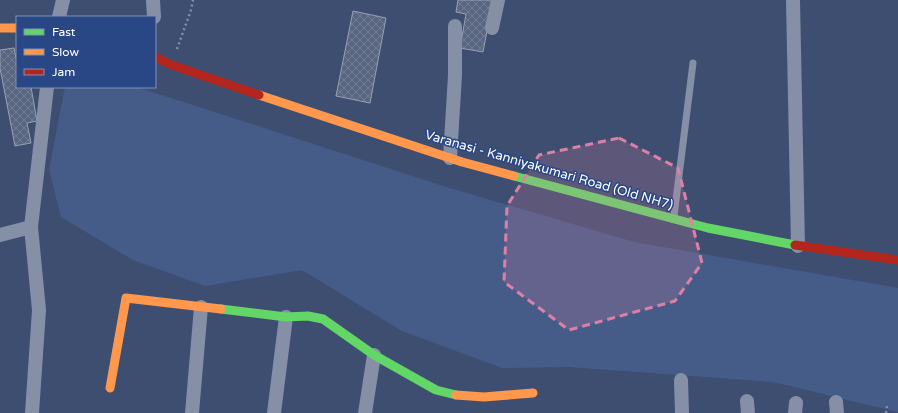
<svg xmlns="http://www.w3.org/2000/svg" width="898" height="413" viewBox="0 0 898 413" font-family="'Varela Round',sans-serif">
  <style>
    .water { fill: #465c88 }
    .building { fill: url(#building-cross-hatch); stroke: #98a1b4 }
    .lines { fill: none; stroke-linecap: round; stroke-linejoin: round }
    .path { stroke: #858fa6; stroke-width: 2.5; stroke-dasharray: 2 3; stroke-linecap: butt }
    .lane { stroke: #858fa6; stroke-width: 7 }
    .street { stroke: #858fa6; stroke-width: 14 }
    .fast { stroke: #63d668; stroke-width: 9 }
    .slow { stroke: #ff974d; stroke-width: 9 }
    .jam { stroke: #b3261e; stroke-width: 9 }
    .marked { fill: #dd80a5; fill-opacity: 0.2; stroke: #dd80a5; stroke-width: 3; stroke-dasharray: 8 5; stroke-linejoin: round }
    .labels { text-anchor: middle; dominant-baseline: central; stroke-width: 3; stroke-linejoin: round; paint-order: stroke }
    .street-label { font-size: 13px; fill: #fff; stroke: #294785 }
  </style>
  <defs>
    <pattern id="building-cross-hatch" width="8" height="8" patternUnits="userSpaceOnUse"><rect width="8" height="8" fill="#596681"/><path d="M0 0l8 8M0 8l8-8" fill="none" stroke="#727d94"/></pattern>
  </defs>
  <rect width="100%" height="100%" fill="#3e4e70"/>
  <path class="water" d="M65,87H137L443,186L634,242L898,288V412L773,382L568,367L502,368L402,331L302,270L205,286L133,260L61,217L49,170Z"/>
  <path class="building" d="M458,0H493L483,52L460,48L466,14L456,12Z
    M353,11L386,18L370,103L336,96Z
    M14,48L17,63V87H31L37,121L27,123L31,143L15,146L0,68V50Z"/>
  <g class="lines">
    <path class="path" d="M177,49L191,10L193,0
      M886,413L887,406"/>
    <path class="lane" d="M674,216L693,63"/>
    <path class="street" d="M153,0L154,17
      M793,0L798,246
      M59,17L63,0
      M492,28L498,0
      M450,158L455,75V26
      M31,227L47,87
      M0,235L31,227L39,310L32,413
      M681,380L682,413
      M747,401L748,413
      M836,402L837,413
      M192,413L201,307
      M274,413L286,317
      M365,413L374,355
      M795,413L796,403"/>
    <path class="fast" d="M514,176L708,228L795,245
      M221,309L286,317L308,316L323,319L374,355L436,390L456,395"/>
    <path class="slow" d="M0,28H17
      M259,95L462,162L514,176
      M110,388L126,298L221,309
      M456,395L484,397L533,393"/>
    <path class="jam" d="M155,57L172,65L259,95
      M795,245L898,260"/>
  </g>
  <path class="marked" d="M619,138L678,168L702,263L675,301L569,330L504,282L507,206L539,155Z"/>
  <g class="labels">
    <g class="street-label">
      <text transform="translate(549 170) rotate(16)">Varanasi - Kanniyakumari Road (Old NH7)</text>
    </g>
  </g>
  <rect x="16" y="16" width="140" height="72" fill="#294785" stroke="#7f91b6"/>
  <rect x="24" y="29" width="20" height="6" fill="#63d668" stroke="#7f91b6"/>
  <text x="52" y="36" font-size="12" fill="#ffffff">Fast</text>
  <rect x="24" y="49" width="20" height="6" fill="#ff974d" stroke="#7f91b6"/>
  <text x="52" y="56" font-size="12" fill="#ffffff">Slow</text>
  <rect x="24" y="69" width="20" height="6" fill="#b3261e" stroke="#7f91b6"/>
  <text x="52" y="76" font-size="12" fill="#ffffff">Jam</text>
</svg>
